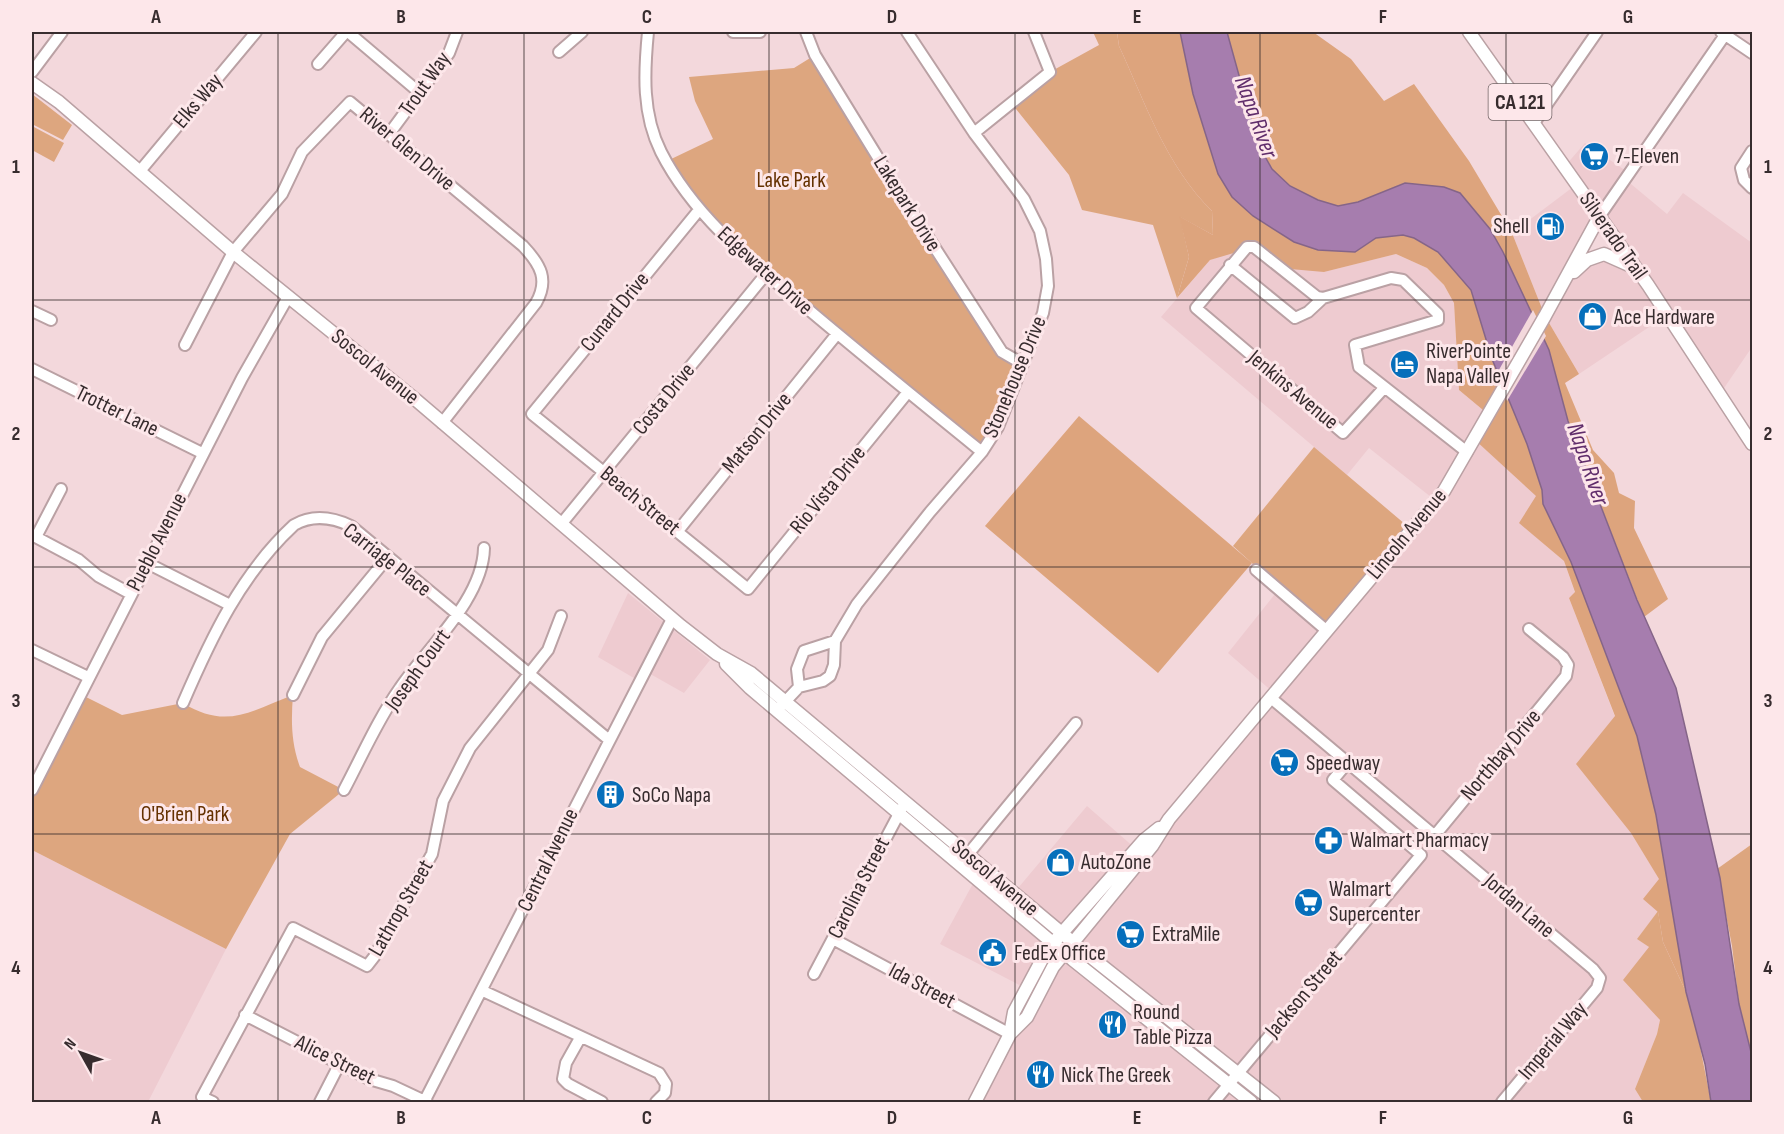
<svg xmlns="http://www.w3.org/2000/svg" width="1784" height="1134" viewBox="0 0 1784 1134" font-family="'Sofia Sans Condensed',sans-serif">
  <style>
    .built { fill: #eecbd0; fill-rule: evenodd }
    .green { fill: #dda67f }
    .forest { fill: #dda47d }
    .water { fill: #a67dae; stroke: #856588; stroke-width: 1.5 }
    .pier { fill: #f3d8dc }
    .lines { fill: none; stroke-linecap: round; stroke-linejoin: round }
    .minor-casing { stroke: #baa1a4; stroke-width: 14 }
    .major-casing { stroke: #baa1a4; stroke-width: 15 }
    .minor { stroke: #fff; stroke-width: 10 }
    .major { stroke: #fff; stroke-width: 12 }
    .grid { fill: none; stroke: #372c2e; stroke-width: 1.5; stroke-opacity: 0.55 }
    .labels { text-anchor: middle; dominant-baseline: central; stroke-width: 6; stroke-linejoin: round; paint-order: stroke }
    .shield { fill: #fde7ea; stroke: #726466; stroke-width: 1.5 }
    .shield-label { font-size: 21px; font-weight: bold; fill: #372c2e }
    .street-label { font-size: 22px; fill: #372c2e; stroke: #fde7ea }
    .poi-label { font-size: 22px; fill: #372c2e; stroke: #fde7ea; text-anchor: start }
    .park-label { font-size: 22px; fill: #653100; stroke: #fde7ea }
    .water-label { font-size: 24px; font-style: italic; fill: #602d6b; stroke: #fde7ea }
    .neatline { fill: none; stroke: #372c2e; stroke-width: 2 }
    .grid-label { font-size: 20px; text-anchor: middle; font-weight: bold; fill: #372c2e }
  </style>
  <rect width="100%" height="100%" fill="#f3d8dc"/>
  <path class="built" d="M1585,143L1629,173L1625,179L1667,214L1683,193L1752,243V347L1720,394L1667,315L1579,374L1545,316L1512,233L1577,184L1565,166ZM1599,217L1635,268L1617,257L1587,260L1564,284Z
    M1247,247L1324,272L1396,254L1427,268L1444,285L1454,303L1459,390L1489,415L1475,440L1537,496L1520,523L1564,561L1575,593L1569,598L1615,717L1631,833L1660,880L1658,911L1638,938L1649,947L1656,1013L1660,1020L1657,1034L1635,1089L1643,1102H1274L1073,943L1274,693L1228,653L1279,589L1327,630L1436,501L1369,448L1347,475L1161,317L1210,260Z
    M628,593L710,660L684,693L645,671L639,681L598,657Z
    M1087,806L1136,849L1061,933L1014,893Z
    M32,850L226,949L148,1102H32Z
    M976,878L1053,943L1027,989L940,944Z
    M1064,953L1251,1102H975Z"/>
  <path class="green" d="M1093,32H1117L1119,46C1145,102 1166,166 1212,211L1213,235L1180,217L1189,257L1177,298L1153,225L1082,210L1069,175L1012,104L1050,72L1099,45Z
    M815,55L1002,352L1023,364L982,452L837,334L699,210L667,161L713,139L695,101L689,77L794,68Z
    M32,94L72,125L63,140L32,124Z
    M32,126L64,143L54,162L32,150Z
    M1314,447L1412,530L1326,630L1233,546Z
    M80,694L122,715L183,703C226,730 251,711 293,695C291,720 291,743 300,767L344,790L290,834L226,949L32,850V790Z
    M1752,844V1056L1739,1004L1732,946L1717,869Z
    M1658,911L1663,942L1686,992L1694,1016L1711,1102H1643L1635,1089L1657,1034L1660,1020L1623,980L1649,947L1637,939Z"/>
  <path class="forest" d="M1117,32H1180L1193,94L1218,174L1232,197L1253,216L1294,242L1318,250L1355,252L1376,238L1404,235L1414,238L1438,252L1471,290L1492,359L1527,444L1542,490L1543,504L1571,562L1637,736L1656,815L1686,992L1663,942L1658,912L1643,899L1659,879L1631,833L1576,764L1615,716L1569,598L1575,592L1564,561L1519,523L1536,496L1475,440L1489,415L1459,390L1454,303L1444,285L1427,268L1396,254L1324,272L1279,268L1254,247L1210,260L1177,298L1189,257L1179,216L1213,235L1212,211C1166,166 1145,102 1119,46Z
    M1227,32H1313L1351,59L1384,101L1414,84L1469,161L1512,233L1545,316L1579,374L1565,383L1593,450L1614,473L1619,493L1635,501L1634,528L1668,599L1644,617L1568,421L1549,350L1503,252L1405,183L1358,202L1338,206L1318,200L1290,186L1272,169L1258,144Z
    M1079,416L1252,563L1158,673L985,526Z"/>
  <path class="water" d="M1180,32H1227L1258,144L1272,169L1290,186L1318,200L1338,206L1358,202L1405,183L1444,187L1460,193L1490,229L1503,252L1549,350L1568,421L1637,600L1676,688L1720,878L1739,1004L1752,1056V1102H1711L1705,1064L1686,992L1656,815L1637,736L1571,562L1543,504L1542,490L1527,444L1492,359L1471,290L1438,252L1414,238L1403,235L1376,238L1355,252L1318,250L1294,242L1253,216L1232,197L1218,174L1193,94Z"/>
  <path class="pier" d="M1533,310L1546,336L1507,401L1496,375Z"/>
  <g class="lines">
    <defs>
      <path id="minor" d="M348,32L420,93
        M648,32C644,73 642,114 661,152C694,217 754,264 809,310C866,358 924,405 982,452
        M733,32H760
        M806,32L815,55L899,192L1002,352L1023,364
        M1721,32L1752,53
        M559,52L582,32
        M318,64L346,32
        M32,72L62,32
        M1534,123L1597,32
        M974,133L1050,72L1034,32
        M389,134L449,53L457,32
        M1752,151L1741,168L1744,180L1752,188
        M140,171L256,32
        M699,210L532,414L748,589L908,392
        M1599,217L1727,32
        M1230,265L1295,318L1308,312L1323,298
        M32,311L51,320
        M185,345L233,252L282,194L302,152L350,102L523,246C541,265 549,280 536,303L442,423
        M32,369L202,453
        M1384,388L1343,433L1196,308L1247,247H1254L1317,297L1323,298L1391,278L1403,280L1438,314V320L1355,345L1359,367L1467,452
        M562,523L766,274
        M677,532L837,334
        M32,535L79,560L98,576L131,594
        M36,537L61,489
        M147,563L230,605
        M1256,570L1326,630
        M32,650L88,677
        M799,687L797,669L804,651L835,641
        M293,695L322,637L388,557
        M1271,698L1593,969L1600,978L1597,988L1502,1102
        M183,703C211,638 241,574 294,525C313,514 332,517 351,526L608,739
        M781,706L799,687L823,681L830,676L834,665L835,641L857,604L930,512L982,452L998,427L1043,313L1048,286L1046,259L1040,231L1024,199L974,133L907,32
        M32,790L242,378L288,297
        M344,790C362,756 378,719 400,688C427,648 483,599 484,548
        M1436,834L1566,676L1568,665L1563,657L1529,629
        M960,864L1076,723
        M833,939L1010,1034
        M814,974L903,806
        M483,991L659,1073L666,1084L665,1093L656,1102
        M245,1015L369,1079L393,1086L427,1102
        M580,1038L566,1063L563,1079L568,1084L602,1102
        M213,1102L202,1097L293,928L367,966L374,957L432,854L443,801L470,748L548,650L561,616
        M320,1102L339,1065
        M424,1102L672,619
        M1214,1102L1421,855L1333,780L1348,762"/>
      <path id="major" d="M1469,32L1648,285L1752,444
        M32,83L59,102L233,252L416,400L681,626L717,654L751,673L1082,950L1274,1102
        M1574,272L1587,260L1604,254L1631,266
        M726,664L750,688L1073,960L1251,1102
        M1010,1034L1027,1017L1053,967L1152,846L1169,819L1444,491L1545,316L1599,217
        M975,1102L1010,1034L1014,1012L1047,950L1144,840L1159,828"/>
    </defs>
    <use href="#minor" class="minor-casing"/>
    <use href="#major" class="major-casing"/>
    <use href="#minor" class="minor"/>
    <use href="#major" class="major"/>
  </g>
  <path class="grid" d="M278,32V1102M524,32V1102M769,32V1102M1015,32V1102M1260,32V1102M1506,32V1102M32,300H1752M32,567H1752M32,834H1752"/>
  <defs>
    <symbol id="supermarket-disc" viewBox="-11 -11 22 22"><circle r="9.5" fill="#066fbb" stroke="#fde7ea"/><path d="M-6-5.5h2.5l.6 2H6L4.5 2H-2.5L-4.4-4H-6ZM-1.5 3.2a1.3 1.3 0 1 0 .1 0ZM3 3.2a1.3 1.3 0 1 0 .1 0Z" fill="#fff"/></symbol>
    <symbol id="fuel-disc" viewBox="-11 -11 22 22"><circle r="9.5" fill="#066fbb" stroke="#fde7ea"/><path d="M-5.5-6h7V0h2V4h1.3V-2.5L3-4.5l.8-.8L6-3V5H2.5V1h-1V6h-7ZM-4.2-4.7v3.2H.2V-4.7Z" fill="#fff"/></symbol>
    <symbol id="shop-disc" viewBox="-11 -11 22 22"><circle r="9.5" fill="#066fbb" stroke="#fde7ea"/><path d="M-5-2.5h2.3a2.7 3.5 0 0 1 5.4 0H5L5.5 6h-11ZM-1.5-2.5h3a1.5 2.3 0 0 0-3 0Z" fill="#fff"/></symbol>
    <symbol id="hotel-disc" viewBox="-11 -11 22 22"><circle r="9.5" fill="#066fbb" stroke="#fde7ea"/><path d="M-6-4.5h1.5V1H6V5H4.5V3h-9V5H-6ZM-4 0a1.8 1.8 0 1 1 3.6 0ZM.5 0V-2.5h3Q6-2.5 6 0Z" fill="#fff"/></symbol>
    <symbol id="building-disc" viewBox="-11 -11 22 22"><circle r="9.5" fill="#066fbb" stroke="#fde7ea"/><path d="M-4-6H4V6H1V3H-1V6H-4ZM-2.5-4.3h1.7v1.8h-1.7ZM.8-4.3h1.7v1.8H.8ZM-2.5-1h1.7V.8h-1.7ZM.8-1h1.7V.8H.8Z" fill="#fff"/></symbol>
    <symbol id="pharmacy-disc" viewBox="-11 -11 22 22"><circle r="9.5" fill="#066fbb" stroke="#fde7ea"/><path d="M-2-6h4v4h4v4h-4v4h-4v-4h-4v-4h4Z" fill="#fff"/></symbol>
    <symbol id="civic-disc" viewBox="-11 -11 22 22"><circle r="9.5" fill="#066fbb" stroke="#fde7ea"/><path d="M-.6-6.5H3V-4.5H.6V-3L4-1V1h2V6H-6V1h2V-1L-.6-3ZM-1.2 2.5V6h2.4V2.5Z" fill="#fff"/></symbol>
    <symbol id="restaurant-disc" viewBox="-11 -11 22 22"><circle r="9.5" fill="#066fbb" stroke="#fde7ea"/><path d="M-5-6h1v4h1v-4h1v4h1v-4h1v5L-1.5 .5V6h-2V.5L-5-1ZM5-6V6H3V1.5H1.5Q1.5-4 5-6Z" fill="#fff"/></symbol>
  </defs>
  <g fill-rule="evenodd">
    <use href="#supermarket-disc" x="1578" y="140" width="33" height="33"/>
    <use href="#fuel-disc" x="1534" y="210" width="33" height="33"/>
    <use href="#shop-disc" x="1576" y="300" width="33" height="33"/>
    <use href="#hotel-disc" x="1388" y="348" width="33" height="33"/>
    <use href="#supermarket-disc" x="1268" y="746" width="33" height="33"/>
    <use href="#building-disc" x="594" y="778" width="33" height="33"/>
    <use href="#pharmacy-disc" x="1312" y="824" width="33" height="33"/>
    <use href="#shop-disc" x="1044" y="846" width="33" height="33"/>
    <use href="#supermarket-disc" x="1292" y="886" width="33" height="33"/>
    <use href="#supermarket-disc" x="1114" y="918" width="33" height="33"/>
    <use href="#civic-disc" x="976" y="936" width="33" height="33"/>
    <use href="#restaurant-disc" x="1096" y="1008" width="33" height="33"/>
    <use href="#restaurant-disc" x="1024" y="1058" width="33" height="33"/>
  </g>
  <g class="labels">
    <rect class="shield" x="1488.5" y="84" width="63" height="36" rx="4.5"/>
    <g class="shield-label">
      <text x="1520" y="102">CA 121</text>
    </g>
    <g class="street-label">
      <text transform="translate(425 84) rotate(-55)">Trout Way</text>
      <text transform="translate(198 101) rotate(-50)">Elks Way</text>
      <text transform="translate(407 149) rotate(40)">River Glen Drive</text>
      <text transform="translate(907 204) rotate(58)">Lakepark Drive</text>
      <text transform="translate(1613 236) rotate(55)">Silverado Trail</text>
      <text transform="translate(765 271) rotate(42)">Edgewater Drive</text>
      <text transform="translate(615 312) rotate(-51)">Cunard Drive</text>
      <text transform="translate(375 367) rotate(39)">Soscol Avenue</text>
      <text transform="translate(1015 377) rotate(-67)">Stonehouse Drive</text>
      <text transform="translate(1293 390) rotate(40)">Jenkins Avenue</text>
      <text transform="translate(664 399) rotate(-51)">Costa Drive</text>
      <text transform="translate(117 411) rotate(26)">Trotter Lane</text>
      <text transform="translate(757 433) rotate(-51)">Matson Drive</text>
      <text transform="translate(828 490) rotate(-51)">Rio Vista Drive</text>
      <text transform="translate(640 501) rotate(39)">Beach Street</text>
      <text transform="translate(1407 534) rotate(-50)">Lincoln Avenue</text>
      <text transform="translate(157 542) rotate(-63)">Pueblo Avenue</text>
      <text transform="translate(387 560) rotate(38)">Carriage Place</text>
      <text transform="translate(418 670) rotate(-54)">Joseph Court</text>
      <text transform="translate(1501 755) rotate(-50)">Northbay Drive</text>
      <text transform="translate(548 860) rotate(-64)">Central Avenue</text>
      <text transform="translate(995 878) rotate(40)">Soscol Avenue</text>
      <text transform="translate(859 888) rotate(-63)">Carolina Street</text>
      <text transform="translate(1519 906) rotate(41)">Jordan Lane</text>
      <text transform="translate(401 908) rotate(-60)">Lathrop Street</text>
      <text transform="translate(922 986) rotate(28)">Ida Street</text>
      <text transform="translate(1304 994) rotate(-50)">Jackson Street</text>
      <text transform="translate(1553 1041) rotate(-50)">Imperial Way</text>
      <text transform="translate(335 1060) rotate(26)">Alice Street</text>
    </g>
    <g class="poi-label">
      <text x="1615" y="156">7-Eleven</text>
      <text x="1529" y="226" text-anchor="end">Shell</text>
      <text x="1614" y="317">Ace Hardware</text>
      <text x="1426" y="351">RiverPointe<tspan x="1426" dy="25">Napa Valley</tspan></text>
      <text x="1306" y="763">Speedway</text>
      <text x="632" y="795">SoCo Napa</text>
      <text x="1350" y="840">Walmart Pharmacy</text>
      <text x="1081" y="862">AutoZone</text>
      <text x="1329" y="889">Walmart<tspan x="1329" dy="25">Supercenter</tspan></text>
      <text x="1152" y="934">ExtraMile</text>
      <text x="1014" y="953">FedEx Office</text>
      <text x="1133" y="1012">Round<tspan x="1133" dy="25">Table Pizza</tspan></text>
      <text x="1061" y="1075">Nick The Greek</text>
    </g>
    <g class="park-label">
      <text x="791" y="180">Lake Park</text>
      <text x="185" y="814">O'Brien Park</text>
    </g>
    <g class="water-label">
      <text transform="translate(1256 117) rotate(70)">Napa River</text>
      <text transform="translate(1588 464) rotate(71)">Napa River</text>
    </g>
  </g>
  <rect width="1784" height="1134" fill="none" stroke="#fde7ea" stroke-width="66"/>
  <g transform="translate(81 1053) rotate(310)" stroke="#fde7ea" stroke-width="4.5" paint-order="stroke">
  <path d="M0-4.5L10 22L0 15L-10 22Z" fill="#372c2e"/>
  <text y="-9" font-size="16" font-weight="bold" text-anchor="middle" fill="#372c2e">N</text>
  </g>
  <rect x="33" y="33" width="1718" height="1068" class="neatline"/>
  <g class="grid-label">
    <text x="156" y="23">A</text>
    <text x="401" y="23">B</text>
    <text x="647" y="23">C</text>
    <text x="892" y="23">D</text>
    <text x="1137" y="23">E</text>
    <text x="1383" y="23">F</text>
    <text x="1628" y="23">G</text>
    <text x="16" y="173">1</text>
    <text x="1768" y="173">1</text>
    <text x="16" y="440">2</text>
    <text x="1768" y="440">2</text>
    <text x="16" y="707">3</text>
    <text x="1768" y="707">3</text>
    <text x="16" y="974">4</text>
    <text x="1768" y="974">4</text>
    <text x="156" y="1124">A</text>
    <text x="401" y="1124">B</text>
    <text x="647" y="1124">C</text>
    <text x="892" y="1124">D</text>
    <text x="1137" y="1124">E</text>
    <text x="1383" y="1124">F</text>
    <text x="1628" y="1124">G</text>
  </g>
</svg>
